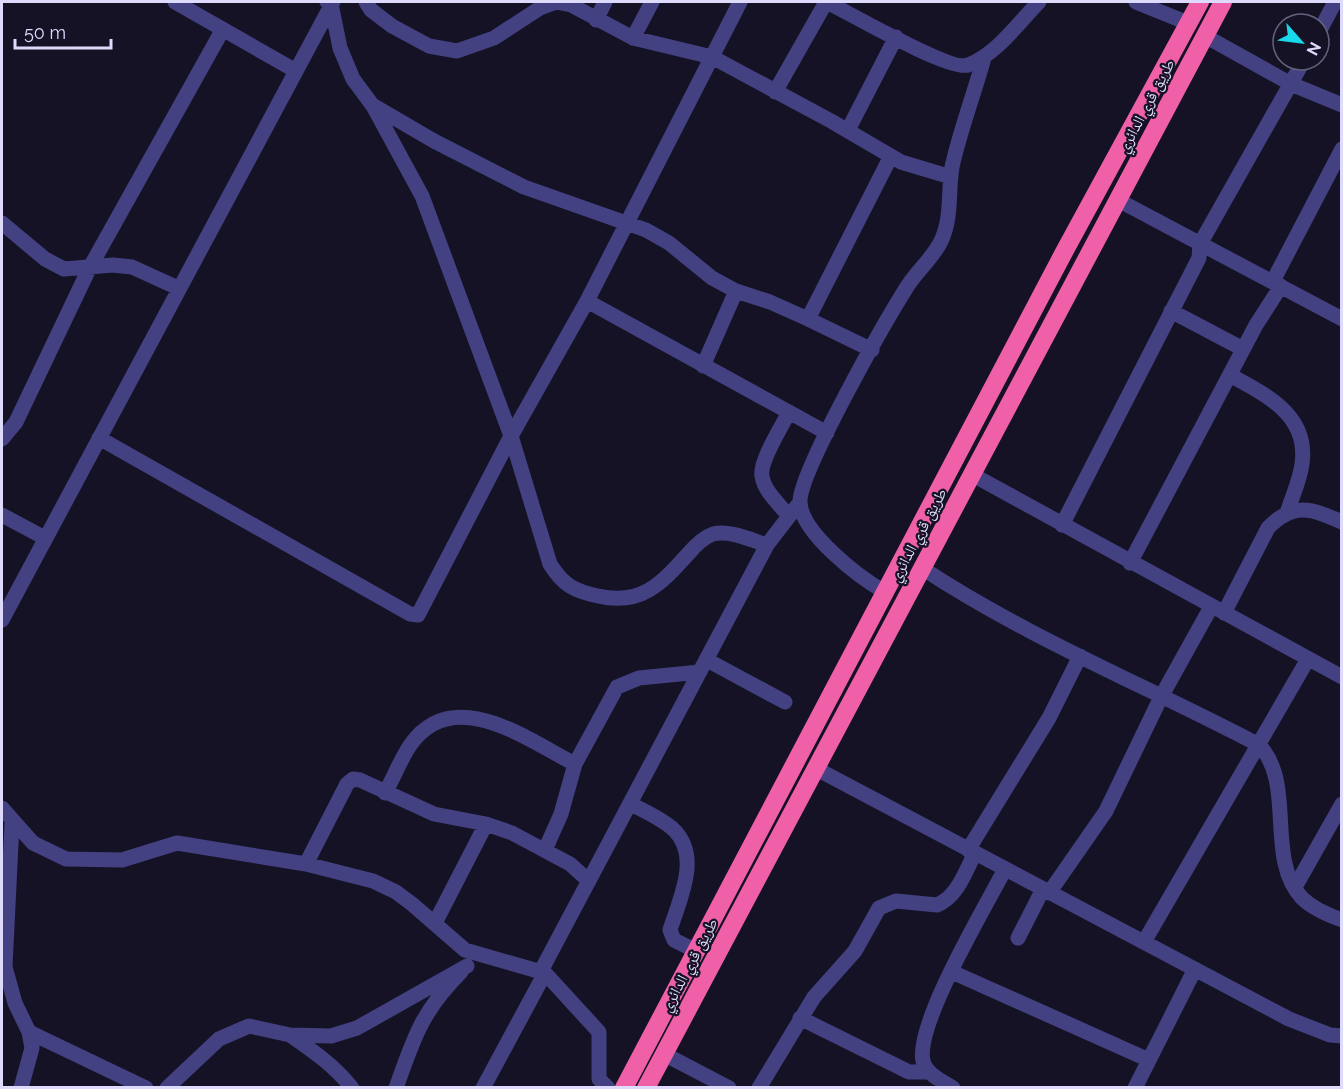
<svg xmlns="http://www.w3.org/2000/svg" width="1343" height="1089" viewBox="0 0 1343 1089" font-family="Raleway,'Noto Naskh Arabic',sans-serif">
  <style>
    .lines { fill: none; stroke-linecap: round; stroke-linejoin: round }
    .minor { stroke: #434181; stroke-width: 15 }
    .highway { stroke: #f060a8; stroke-width: 18 }
    .labels { text-anchor: middle; dominant-baseline: central; stroke-width: 4.5; stroke-linejoin: round; paint-order: stroke }
    .street-label { font-size: 16px; fill: #dddafc; stroke: #151226 }
  </style>
  <rect width="100%" height="100%" fill="#151226"/>
  <g class="lines">
    <path class="minor" d="M175,2L296,71
      M327,2L331,4L340,48L353,79L373,106L422,196L511,436L550,564C563,585 574,591 598,596C641,606 661,584 688,554C694,547 704,537 713,534C730,530 751,540 767,545
      M366,2L371,10L392,26L429,46L457,51L494,38L540,8L556,2L571,5L633,38L712,57L831,121L901,162L951,177
      M827,2C849,13 951,72 968,65C996,55 1019,22 1039,2
      M1136,2L1188,23
      M596,20L605,2
      M1319,32L1335,2
      M1205,36L1291,84L1342,105
      M633,38L652,2
      M775,92L826,2
      M374,106L434,141L524,187L646,230L669,243L712,278L736,291L770,302L808,319L872,350
      M848,130L896,37
      M1118,200L1342,319
      M2,223L45,259L64,269L113,265L132,267L178,288
      M1273,281L1342,149
      M587,301L827,433
      M1171,311L1243,349
      M808,319L891,156
      M703,366L736,291
      M1230,375C1266,395 1309,415 1302,464C1300,480 1292,497 1287,513
      M99,438L410,614L418,615L511,436L587,301L740,2
      M2,439L16,422L89,269L223,29
      M973,475L1342,677
      M2,515L45,538
      M788,515C779,504 764,491 762,476C759,462 782,426 789,412
      M1062,525L1199,258L1200,244L1304,60
      M1130,563L1256,325L1281,286
      M922,568C1028,638 1147,686 1259,745C1296,783 1265,859 1302,898C1312,908 1328,915 1342,920
      M885,592C860,578 801,533 800,502C799,473 885,322 905,290C915,272 934,258 942,239C952,216 948,191 952,167C960,131 974,94 984,58
      M1224,613L1268,528C1294,501 1312,509 1342,522
      M2,620L333,2
      M707,660L785,702
      M815,768L1289,1019L1330,1035L1342,1036
      M385,793C394,777 401,758 411,744C454,684 528,740 575,764
      M631,804C644,811 660,818 672,828C702,855 680,898 670,930L674,940L696,951
      M2,808L33,843L66,859L122,860L177,843L306,864L373,881L396,892L412,904L465,950L545,973L599,1032V1079L608,1088
      M12,823L5,967L15,1003L29,1032L32,1048L21,1088
      M545,850L561,814L575,764L617,687L639,678L700,672
      M968,850L1049,718L1080,656
      M306,864L347,784L353,779L360,780L434,814L486,824L512,833L570,864L589,881
      M1295,887L1342,804
      M1049,893L1106,811L1161,697L1211,607
      M435,923L486,824
      M1018,938L1043,889
      M1144,942L1308,659
      M541,971L767,545L800,502
      M952,972L1149,1060
      M800,1018L909,1072H928
      M29,1032L146,1088
      M290,1035C313,1051 335,1066 352,1088
      M664,1054L729,1088
      M167,1088L219,1039L249,1026L290,1035L331,1036L357,1028L467,966
      M396,1088C414,1037 422,1011 461,972
      M483,1088L545,973
      M759,1088L814,997L855,951L879,908L896,901L937,905C958,896 965,872 975,853
      M953,1088C942,1081 926,1074 923,1061C915,1024 986,906 1005,869
      M1135,1088L1195,969"/>
    <path class="highway" d="M624,1088L1063,254L1200,2
      M646,1088L1223,2"/>
  </g>
  <g class="labels">
    <g class="street-label">
      <text transform="translate(1146 106) rotate(-62)">طريق قري الدائري</text>
      <text transform="translate(918 535) rotate(-62)">طريق قري الدائري</text>
      <text transform="translate(689 965) rotate(-62)">طريق قري الدائري</text>
    </g>
  </g>
  <rect width="1343" height="1089" fill="none" stroke="#dddafc" stroke-width="6"/>
  <g transform="translate(1301 42) rotate(118)"><circle r="28" fill="#151226" stroke="#65627c" stroke-width="1.5"/>
  <path d="M0-4.5L10 22L0 15L-10 22Z" fill="#18d9ea"/>
  <text y="-9" font-size="16" font-weight="bold" text-anchor="middle" fill="#dddafc">N</text>
  </g>
  <path d="M15 39v9h96v-9" fill="none" stroke="#dddafc" stroke-width="3"/>
  <text x="24" y="39" font-size="18" fill="#dddafc" stroke="#151226" stroke-width="4.5" paint-order="stroke">50 m</text>
</svg>
